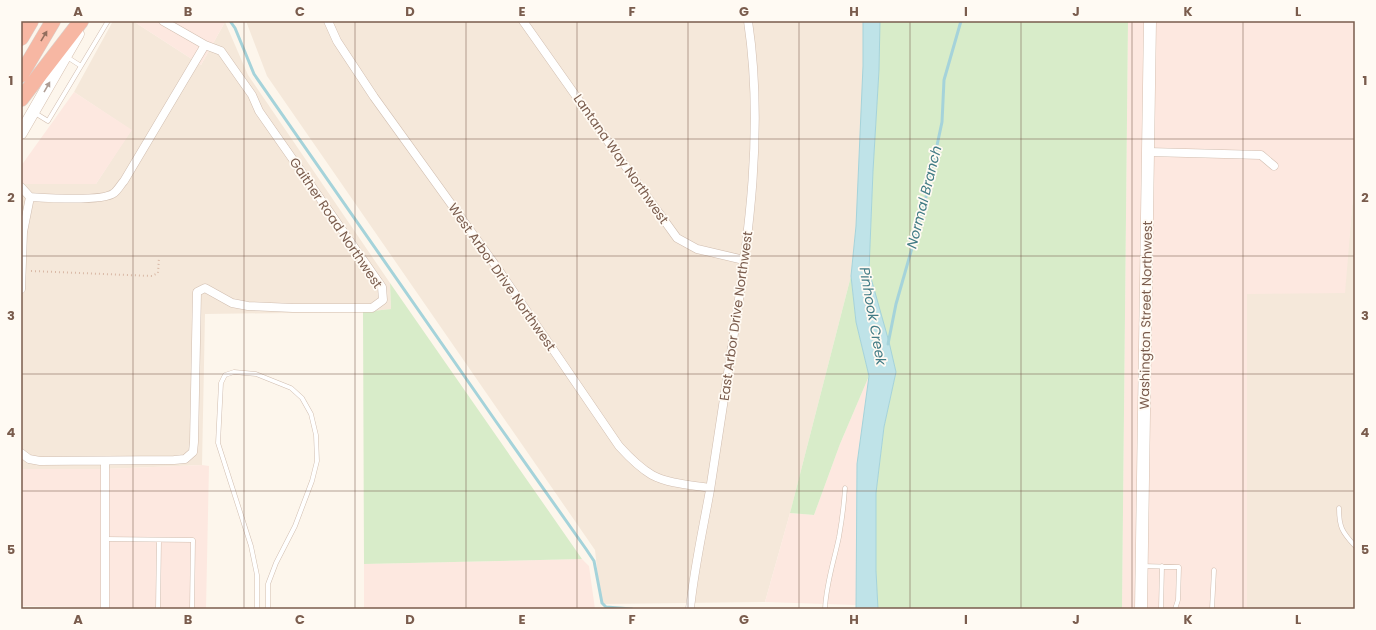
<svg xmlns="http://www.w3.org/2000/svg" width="1376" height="630" viewBox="0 0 1376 630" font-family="Poppins,sans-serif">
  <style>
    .residential { fill: #f5e8da }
    .commercial { fill: #fde8e0 }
    .green { fill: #d8ecc9 }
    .water { fill: #bfe3e8; stroke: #a5d3da }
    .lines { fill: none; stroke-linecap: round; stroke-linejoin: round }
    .stream { stroke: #a5d3da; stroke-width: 3 }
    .service-casing { stroke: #d1beb0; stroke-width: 5 }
    .minor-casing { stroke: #d1beb0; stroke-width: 9 }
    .secondary-casing { stroke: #d6c0b0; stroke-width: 13 }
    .motorway-casing { stroke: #dad1cd; stroke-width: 16 }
    .path { stroke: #d9b8a5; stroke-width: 2; stroke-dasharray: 1 3; stroke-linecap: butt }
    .service { stroke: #fff; stroke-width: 4 }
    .minor { stroke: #fff; stroke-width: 8 }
    .secondary { stroke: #fff; stroke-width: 12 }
    .motorway { stroke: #f7b7a3; stroke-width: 15 }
    .oneway { fill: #936e5e }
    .oneway2 { fill: #af9d94 }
    .grid { fill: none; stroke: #7a5c4d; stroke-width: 1; stroke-opacity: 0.55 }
    .labels { text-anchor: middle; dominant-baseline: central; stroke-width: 3.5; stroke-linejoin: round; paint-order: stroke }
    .street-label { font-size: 13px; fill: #7a5c4d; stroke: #fffaf3 }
    .water-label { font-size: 14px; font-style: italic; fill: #437c86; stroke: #fffaf3 }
    .neatline { fill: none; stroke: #7a5c4d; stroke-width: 1.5 }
    .grid-label { font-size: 13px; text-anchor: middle; font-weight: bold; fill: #7a5c4d }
  </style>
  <rect width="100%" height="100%" fill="#fdf6ec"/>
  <path class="residential" d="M113,21H133L201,65L225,22L248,75L390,283L391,309L363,312L205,314L202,465L104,469H21V184H96L131,130L74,92Z
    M246,21H865L856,226L851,276L790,513L765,602L601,604L595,550L267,76Z
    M1355,174V609H1247V293H1344Z"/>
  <path class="commercial" d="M133,21H224L225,22L201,65Z
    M1128,21H1355V174L1345,293L1247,294V609H1122Z
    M74,92L132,130L96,184H21V166Z
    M869,376L857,464L856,605L765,602L790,513L814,515L840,444Z
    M202,465L209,466L206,609L21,606V469H104Z
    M582,559L589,566L595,609H415L364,608V564Z"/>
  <path class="green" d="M880,21H1128L1122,609H878L876,571V493L884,427L896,372L869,271L873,171L879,70Z
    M851,276L856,322L869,376L840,444L814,515L790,513Z
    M390,283L582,559L364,564L363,312L391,309Z"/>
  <path class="water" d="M863,21H880L879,70L873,171L869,271L889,342L896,372L884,427L876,493V571L878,609H856L857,464L869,376L856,322L851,276L856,226L863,66Z"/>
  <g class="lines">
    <path class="stream" d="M230,21L235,28L254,74L497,423L586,549L594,561L602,603L606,607L632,609
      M888,344L896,304L924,206L942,122L944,80L961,21"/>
    <defs>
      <path id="service" d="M81,66L108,21
        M35,113L48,121L81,66L67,57
        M1339,508C1339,527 1342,532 1355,546
        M105,539L193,540L192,609
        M1142,566L1179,567L1178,600L1175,609
        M158,609L159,540
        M257,609V575L251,546L218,443L221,383L225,375L234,372L256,374L291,388L302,398L311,414L316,435L317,461L312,481L295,526L276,563L268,584V609
        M825,609C826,584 834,561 839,537C842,520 844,504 845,488
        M1161,609L1162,566
        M1212,609L1214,570"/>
      <path id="minor" d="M328,21L337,41L374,97L498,269L619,446C629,457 640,468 652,475C669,484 692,485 710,488
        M523,21L638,184L677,238L697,249L744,260
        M1149,152L1261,155L1274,166
        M21,187L30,197
        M30,197C46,198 103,202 114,193C118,190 121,184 124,181L205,45
        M21,289L23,232L30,197
        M21,453L29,459L40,461L174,460L185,459L193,452L194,442L197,292L205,288L232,303L248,306L293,308H372L383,300L382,287L259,111L252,95L221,51L205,45L163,21
        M105,609V461
        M690,609C694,569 703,529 710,490C718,440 725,390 733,340C749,235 764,127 748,21"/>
      <path id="secondary" d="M21,133L78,34
        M1141,609L1150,21"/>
      <path id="motorway" d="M21,38L31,21
        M21,75L53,21
        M21,99L81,21"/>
    </defs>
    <use href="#service" class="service-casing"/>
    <use href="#minor" class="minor-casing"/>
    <use href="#secondary" class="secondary-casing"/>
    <use href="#motorway" class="motorway-casing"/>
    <path class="path" d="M31,271L152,276L158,273L159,257"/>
    <use href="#service" class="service"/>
    <use href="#minor" class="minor"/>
    <use href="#secondary" class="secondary"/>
    <use href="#motorway" class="motorway"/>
  </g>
  <defs><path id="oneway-solid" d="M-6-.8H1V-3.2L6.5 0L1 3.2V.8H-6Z"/></defs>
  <use class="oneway" href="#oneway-solid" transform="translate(44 36) rotate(-59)"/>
  <use class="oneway2" href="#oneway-solid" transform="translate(47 87) rotate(-60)"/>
  <path class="grid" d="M133,21V609M244,21V609M355,21V609M466,21V609M577,21V609M688,21V609M799,21V609M910,21V609M1021,21V609M1132,21V609M1243,21V609M21,139H1355M21,256H1355M21,374H1355M21,491H1355"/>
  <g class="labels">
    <g class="street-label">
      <text transform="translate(621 159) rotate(55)">Lantana Way Northwest</text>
      <text transform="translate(336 223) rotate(56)">Gaither Road Northwest</text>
      <text transform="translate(502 277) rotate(55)">West Arbor Drive Northwest</text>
      <text transform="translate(1146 315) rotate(-89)">Washington Street Northwest</text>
      <text transform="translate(736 316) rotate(-82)">East Arbor Drive Northwest</text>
    </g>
    <g class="water-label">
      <text transform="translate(924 197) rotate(-76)">Normal Branch</text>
      <text transform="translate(873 316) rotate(80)">Pinhook Creek</text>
    </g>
  </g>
  <rect width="1376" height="630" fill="none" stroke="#fffaf3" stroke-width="44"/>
  <rect x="22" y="22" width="1332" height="586" class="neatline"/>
  <g class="grid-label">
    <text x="78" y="16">A</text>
    <text x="188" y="16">B</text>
    <text x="300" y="16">C</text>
    <text x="410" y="16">D</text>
    <text x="522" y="16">E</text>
    <text x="632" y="16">F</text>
    <text x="744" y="16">G</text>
    <text x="854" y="16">H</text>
    <text x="966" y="16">I</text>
    <text x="1076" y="16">J</text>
    <text x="1188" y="16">K</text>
    <text x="1298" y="16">L</text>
    <text x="11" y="85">1</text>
    <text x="1365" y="85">1</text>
    <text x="11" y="202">2</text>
    <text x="1365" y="202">2</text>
    <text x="11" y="320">3</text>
    <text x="1365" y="320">3</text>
    <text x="11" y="437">4</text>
    <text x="1365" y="437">4</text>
    <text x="11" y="554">5</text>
    <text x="1365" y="554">5</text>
    <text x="78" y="624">A</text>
    <text x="188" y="624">B</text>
    <text x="300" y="624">C</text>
    <text x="410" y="624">D</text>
    <text x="522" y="624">E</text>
    <text x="632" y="624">F</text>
    <text x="744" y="624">G</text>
    <text x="854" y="624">H</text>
    <text x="966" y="624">I</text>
    <text x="1076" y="624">J</text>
    <text x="1188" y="624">K</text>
    <text x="1298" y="624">L</text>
  </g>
</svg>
